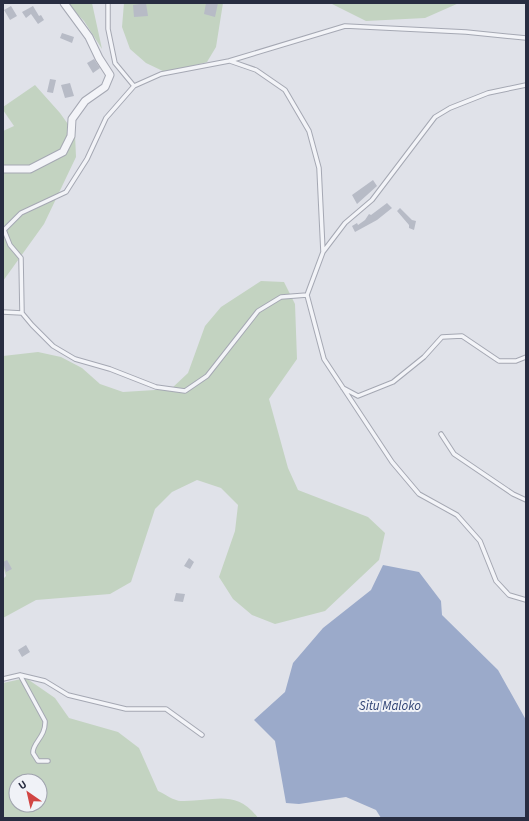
<svg xmlns="http://www.w3.org/2000/svg" width="529" height="821" viewBox="0 0 529 821" font-family="'Source Sans 3',sans-serif">
  <style>
    .green { fill: #c3d3c1; fill-rule: evenodd }
    .water { fill: #9baaca }
    .building { fill: #b7bbc6 }
    .lines { fill: none; stroke-linecap: round; stroke-linejoin: round }
    .lane-casing { stroke: #a5a8b3; stroke-width: 5.5 }
    .street-casing { stroke: #a5a8b3; stroke-width: 9 }
    .lane { stroke: #f3f4f8; stroke-width: 3.5 }
    .street { stroke: #f3f4f8; stroke-width: 7 }
    .labels { text-anchor: middle; dominant-baseline: central; stroke-width: 4; stroke-linejoin: round; paint-order: stroke }
    .water-label { font-size: 13px; font-style: italic; fill: #324576; stroke: #f0f2f7 }
  </style>
  <rect width="100%" height="100%" fill="#e0e2e9"/>
  <path class="green" d="M66,3H92L102,49L84,21Z
    M124,3H223L216,47L207,62L167,73L146,63L130,49L122,27Z
    M330,3H459L425,18L366,21Z
    M35,85L60,113L75,134L76,157L44,224L3,281V131L14,126L3,110V107Z
    M261,281L284,282L295,304L297,359L269,399L288,468L298,490L368,517L385,533L379,560L325,611L275,624L252,615L233,599L219,577L235,531L238,505L221,488L197,480L172,492L155,509L131,582L110,594L36,600L3,618V579L6,576L3,565V356L38,352L61,357L82,368L100,384L123,392L171,389L188,373L205,326L221,307Z
    M26,678L55,698L69,718L118,732L139,748L158,791C165,794 174,801 181,801C212,802 236,788 258,818H3V683ZM16,781H40V805H16Z"/>
  <path class="water" d="M383,565L419,572L441,601L442,615L498,670L526,720V818H381L376,810L346,797L299,804L286,803L275,741L254,720L285,692L293,663L323,628L371,590Z"/>
  <path class="building" d="M146,3L148,16L134,17L133,5Z
    M206,3H218L215,17L204,14Z
    M11,6L17,16L10,20L4,10Z
    M33,6L39,16L41,15L44,20L38,24L31,14L26,18L22,12Z
    M62,33L74,37L72,43L60,38Z
    M94,59L100,68L93,73L87,63Z
    M50,79L56,80L53,93L47,92Z
    M70,83L74,96L65,98L61,85Z
    M373,180L377,186L357,204L352,195Z
    M387,203L392,208L377,220L355,232L352,226L357,223L358,225L365,220L369,214L371,215Z
    M400,208L412,220L416,221L414,230L409,228V225L397,211Z
    M189,558L194,562L190,569L184,566Z
    M7,560L12,569L6,572L3,562Z
    M176,593L185,594L183,602L174,601Z
    M26,645L30,652L22,657L18,650Z"/>
  <g class="lines">
    <defs>
      <path id="lane" d="M108,3V29L115,63L134,86
        M230,61L256,70L285,90L309,131L319,168L323,252
        M526,85L488,93L450,108L435,117L372,200L345,223L323,252L307,295L324,359L392,462L419,494L457,515L480,541L496,581L509,595L526,600
        M307,295L281,297L258,311L207,376L185,391L156,387L110,369L75,359L53,346L32,325L22,313L21,258L10,245L4,230L21,213L66,192L87,159L106,118L134,86L161,74L229,61L345,26L466,32L526,38
        M3,312L22,313
        M343,388L358,396L393,382L424,357L442,337L462,336L499,361H516L526,357
        M441,434L454,454L513,494L526,500
        M20,675L45,721C46,737 32,743 33,753L38,761H48
        M3,679L20,675L45,681L68,695L126,709H166L202,735"/>
      <path id="street" d="M3,169H30L63,152L71,136L72,119L85,101L105,87L110,75L99,58L89,37L64,3"/>
    </defs>
    <use href="#lane" class="lane-casing"/>
    <use href="#street" class="street-casing"/>
    <use href="#lane" class="lane"/>
    <use href="#street" class="street"/>
  </g>
  <g class="labels">
    <g class="water-label">
      <text x="390" y="706">Situ Maloko</text>
    </g>
  </g>
  <rect width="529" height="821" fill="none" stroke="#282d41" stroke-width="8"/>
  <g transform="translate(28 793) rotate(326)"><circle r="19" fill="#f0f2f7" stroke="#a0a3ae"/>
  <path d="M0-3L7 15L0 10L-7 15Z" fill="#d14543"/>
  <text y="-6" font-size="11" font-weight="bold" text-anchor="middle" fill="#282d41">U</text>
  </g>
</svg>
